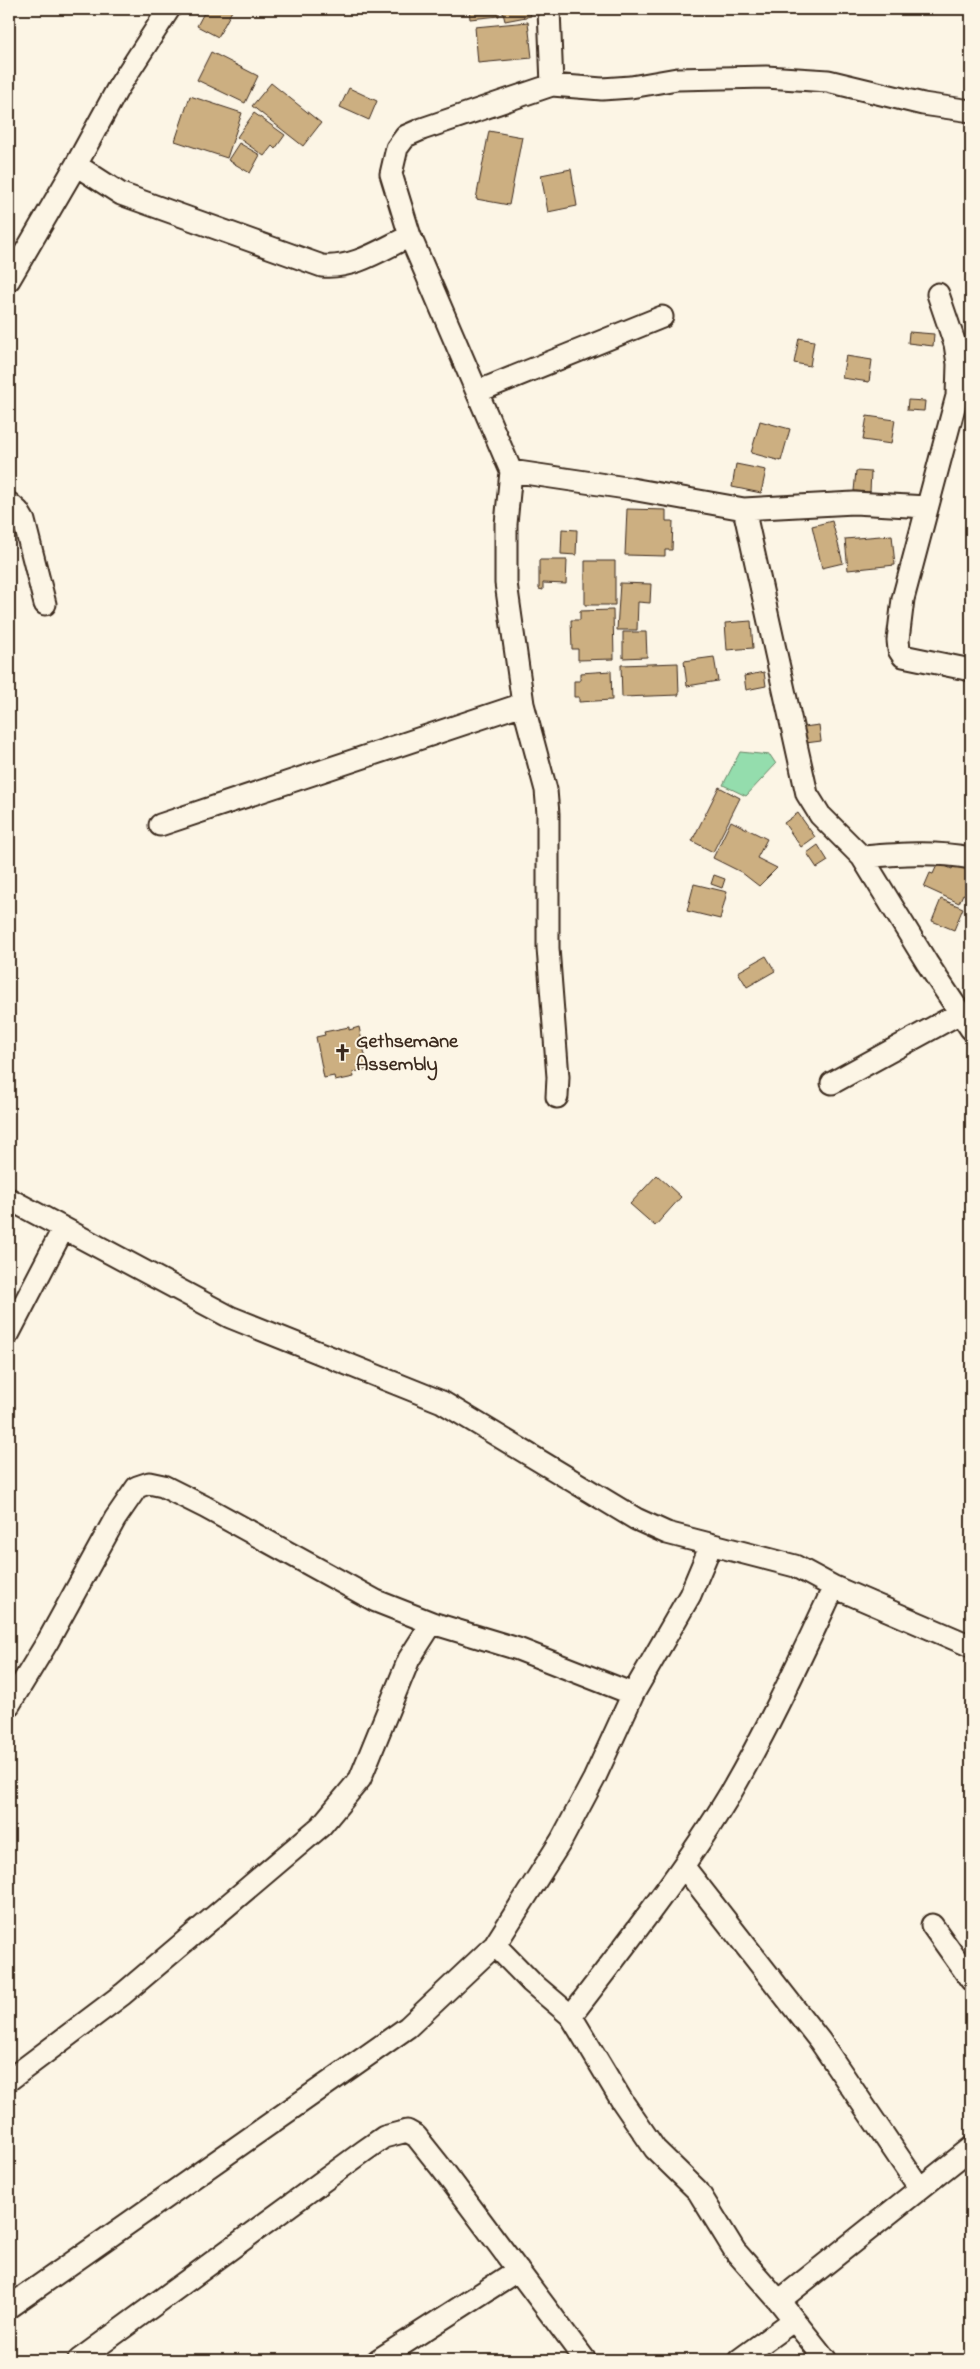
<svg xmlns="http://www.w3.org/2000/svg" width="980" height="2369" viewBox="0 0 980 2369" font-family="'Indie Flower',sans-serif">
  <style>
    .green { fill: #94ddad; stroke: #688466 }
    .building { fill: #ccaf81; stroke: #3b2a1e }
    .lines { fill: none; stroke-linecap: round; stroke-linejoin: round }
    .street-casing { stroke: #3b2a1e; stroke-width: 25 }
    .street { stroke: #fcf5e5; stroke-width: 21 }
    .labels { text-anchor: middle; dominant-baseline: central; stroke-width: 4; stroke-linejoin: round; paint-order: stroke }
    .poi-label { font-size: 20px; font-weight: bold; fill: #3b2a1e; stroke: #fcf5e5; text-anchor: start }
  </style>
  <rect width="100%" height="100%" fill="#fcf5e5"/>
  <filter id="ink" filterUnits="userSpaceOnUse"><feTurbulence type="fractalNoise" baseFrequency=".02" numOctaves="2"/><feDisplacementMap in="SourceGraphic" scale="10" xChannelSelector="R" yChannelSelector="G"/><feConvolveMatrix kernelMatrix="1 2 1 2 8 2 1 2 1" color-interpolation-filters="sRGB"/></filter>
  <g filter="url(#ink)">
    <path class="green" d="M740,752L770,755L776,764L746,796L723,785Z"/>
    <path class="building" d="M206,9H233L218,37L197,26Z
      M469,9H499V16L470,19Z
      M502,9H529L531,16L505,21Z
      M528,22L532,58L478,63L475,27Z
      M211,52L258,76L245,103L197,80Z
      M271,83L321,123L303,146L252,106Z
      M349,88L377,101L369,120L340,107Z
      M190,96L242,113L227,158L175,141Z
      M254,113L285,135L275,149L272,146L264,156L237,137Z
      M489,131L522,137L509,205L476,199Z
      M239,143L260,155L250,173L228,160Z
      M571,169L577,206L548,212L541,175Z
      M909,332L934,334L933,346L908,343Z
      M799,338L814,341L810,366L794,363Z
      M846,356L872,360L869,382L842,378Z
      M908,400L925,401L924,411L907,410Z
      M867,416L895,420L891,444L863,440Z
      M760,421L790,429L781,461L751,453Z
      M736,464L766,470L761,493L732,487Z
      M856,471L871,472L870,492L854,491Z
      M627,509L666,510V521H673L672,550H665V556L625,555Z
      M832,521L843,563L822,568L812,526Z
      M562,529L577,530L576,555L561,554Z
      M892,535L895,565L848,570L845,539Z
      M539,560H567L566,584L543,583V590L539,589Z
      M585,561H615V605H585Z
      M620,583L651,584L650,603L638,602L637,630H617Z
      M613,610L614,659L578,660V649H572L571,620H580V611Z
      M751,621L753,648L727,650L725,623Z
      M623,632H646L647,657L623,658Z
      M714,657L718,681L687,686L684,661Z
      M678,663L679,695L622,697L621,665Z
      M611,671L612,700L579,702V697H574V681H580V673Z
      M764,672L766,686L746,690L744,676Z
      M819,725L821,741L798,744L796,728Z
      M719,787L740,798L713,852L692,841Z
      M798,813L815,837L801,847L784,823Z
      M731,821L767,839L757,858L777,868L759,886L741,872L713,858Z
      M818,845L828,861L817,868L807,853Z
      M957,859L971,865V888L968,896L963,894L959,903L924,887L930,873L933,874L938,863L952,869Z
      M714,875L725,879L722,888L711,884Z
      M694,884L727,892L720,919L687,911Z
      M941,899L963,908L954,930L932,921Z
      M766,956L775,971L747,987L738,972Z
      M349,1027V1030L359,1027L368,1069L353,1072L354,1077L335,1081L334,1076L324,1078L316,1037L325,1035L324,1032Z
      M657,1175L681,1197L655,1226L630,1204Z"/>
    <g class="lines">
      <defs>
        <path id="street" d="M549,9L552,85
          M76,165L121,194L322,266C354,269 382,249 410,236
          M9,280L76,165L118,88L169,9
          M938,294L955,344L958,364L957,396L903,599L898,640L899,650L903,656L971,670
          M479,391L662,317
          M511,471L626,488L744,509L854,503L927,507
          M9,503L18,511L24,521L45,604
          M744,509L807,794L820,815L862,857L927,963L971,1029
          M160,825L523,704
          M862,857C899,854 934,851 971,858
          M832,1083L960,1013
          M557,1097L558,1077L548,948V814L546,790L523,704L506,583V524L511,471L410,236L391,174L397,148L406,136L422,129L552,85L602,89L631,87L677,79L766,77L828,81L923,104L971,111
          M9,1199L230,1317L442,1402L636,1519L667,1533L795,1566L834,1587L971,1646
          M9,1333L63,1229
          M9,1705L48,1641L115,1519L137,1487L149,1483L163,1486L205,1507L376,1601L432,1623L518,1649L633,1694
          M684,1867L820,2041L919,2187
          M932,1925L971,1980
          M495,1945L531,1982L571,2016L622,2101L655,2149L698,2191L735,2251L779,2301L826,2360
          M571,2016C626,1944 683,1872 730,1794C769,1727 801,1657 834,1587
          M9,2080L123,1994L321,1826L360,1779L409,1659L432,1623
          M779,2301L971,2148
          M9,2307L408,2027L495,1945L561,1841L594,1779L633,1694L690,1595L711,1545
          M79,2360L364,2151L384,2137L407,2131L416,2136L443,2170L585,2360
          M378,2360L518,2270
          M739,2360L794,2320"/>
      </defs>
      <use href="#street" class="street-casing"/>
      <use href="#street" class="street"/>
    </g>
  </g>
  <defs>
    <symbol id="church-bare" viewBox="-9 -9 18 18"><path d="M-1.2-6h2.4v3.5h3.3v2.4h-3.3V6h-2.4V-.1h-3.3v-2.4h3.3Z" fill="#3b2a1e" stroke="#fcf5e5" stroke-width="2.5" paint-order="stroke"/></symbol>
  </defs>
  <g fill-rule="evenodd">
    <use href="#church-bare" x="330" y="1040" width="25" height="25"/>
  </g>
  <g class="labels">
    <g class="poi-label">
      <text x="356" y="1042">Gethsemane<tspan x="356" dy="23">Assembly</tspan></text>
    </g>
  </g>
  <rect width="980" height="2369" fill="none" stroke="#fcf5e5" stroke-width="30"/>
  <rect x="15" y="15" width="950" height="2339" fill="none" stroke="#3b2a1e" stroke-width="2" filter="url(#ink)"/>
</svg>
